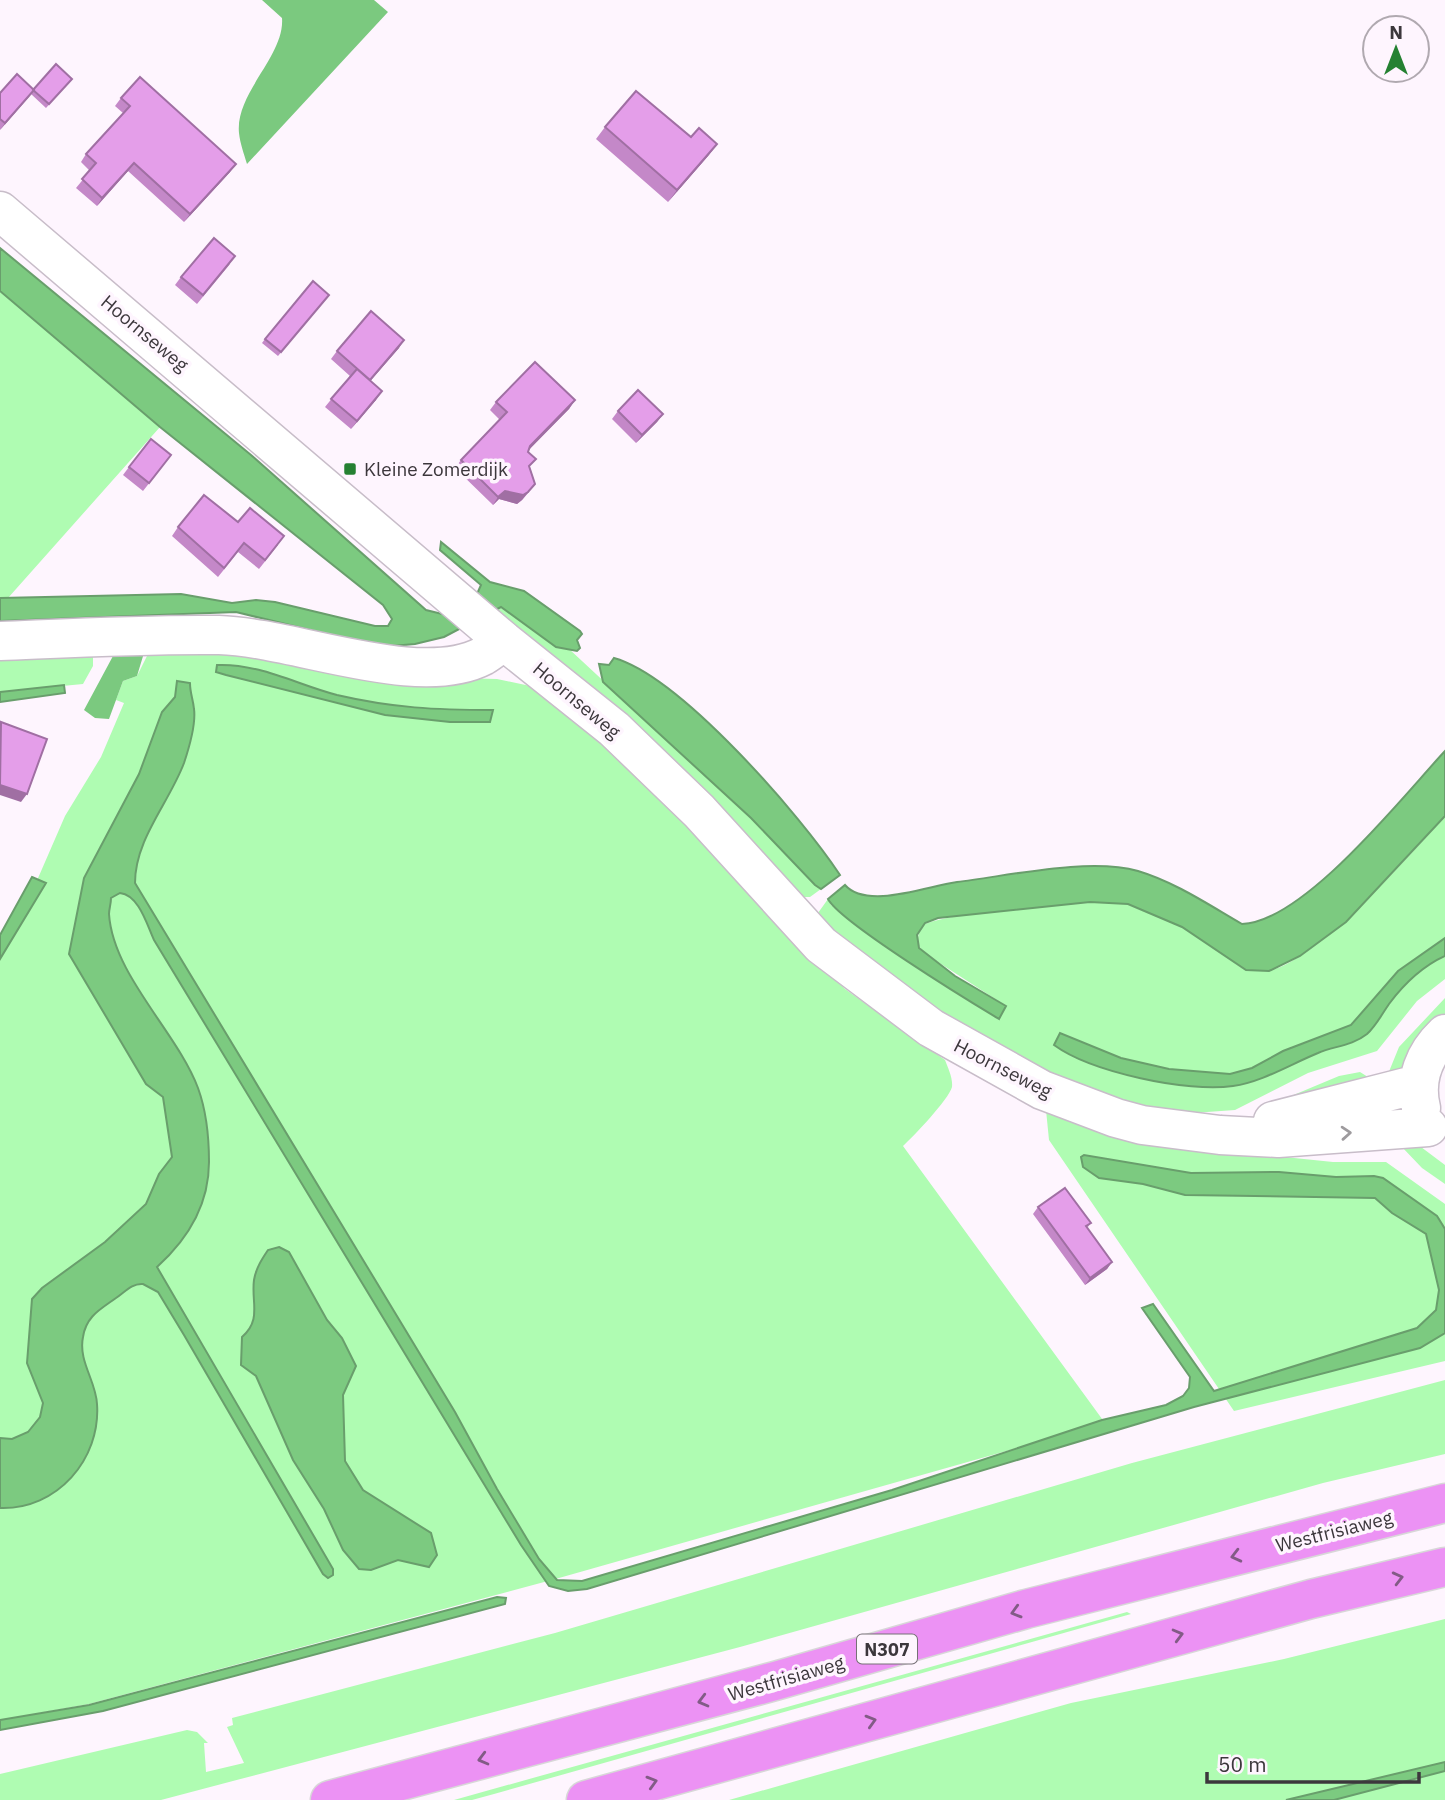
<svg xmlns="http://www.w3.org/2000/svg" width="1445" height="1800" viewBox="0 0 1445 1800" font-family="'IBM Plex Sans',sans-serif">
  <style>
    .green { fill: #affcb2 }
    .forest { fill: #7bc97f }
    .water { fill: #7cca80; stroke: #699e6c; stroke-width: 2 }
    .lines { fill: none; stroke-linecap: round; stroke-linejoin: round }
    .minor-casing { stroke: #c8bdc9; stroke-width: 41 }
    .highway-casing { stroke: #d8d7d8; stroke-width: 41 }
    .minor { stroke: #fff; stroke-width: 38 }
    .highway { stroke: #ec92f4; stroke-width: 38 }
    .wall { fill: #c488c8 }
    .shaded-wall { fill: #a06fa3 }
    .building { fill: #e49ee9; stroke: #a06fa3; stroke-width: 2 }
    .oneway { stroke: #9e9b9e }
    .oneway2 { stroke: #825b86 }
    .poi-dot { fill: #258132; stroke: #fef5fe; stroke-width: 2.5 }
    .labels { text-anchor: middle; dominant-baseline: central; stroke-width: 7; stroke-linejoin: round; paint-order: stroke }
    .shield { fill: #fef5fe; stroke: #767076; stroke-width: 2 }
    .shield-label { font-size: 18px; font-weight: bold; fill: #3c373c }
    .street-label { font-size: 19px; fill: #3c373c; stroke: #fef5fe }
    .poi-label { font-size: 19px; fill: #3c373c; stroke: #fef5fe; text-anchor: start }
  </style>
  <rect width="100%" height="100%" fill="#fef5fe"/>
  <path class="green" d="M0,291L160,427L0,607Z
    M501,607L561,649L568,648L751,818L821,889L810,897H801L491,611Z
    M210,645L415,677L497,679L535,687L658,792L845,989L945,1060C948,1068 953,1078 952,1087C949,1099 913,1137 903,1146L1105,1423L559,1578L89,1704L0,1720V957L22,915L65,816L101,757L124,703L116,700L123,681L137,676L152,646Z
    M0,647L93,655V666L83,684L0,692Z
    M1445,816V979L1417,1001L1377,1051L1308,1073L1235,1110L1193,1113L1137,1105L1106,1095L1055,1075L949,1021L841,940L818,913L828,899L831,905L1006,1006L924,953L917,943L920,927C937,912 1105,898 1130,904C1164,913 1194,935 1223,953C1230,958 1237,966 1245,969C1251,972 1265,971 1271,970C1316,961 1413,852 1445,816Z
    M1445,998V1023L1402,1070L1388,1074L1399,1047Z
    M1360,1072L1368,1077L1284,1099L1339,1076Z
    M1046,1110L1264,1155L1333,1162H1386L1445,1204V1361L1234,1411L1049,1140Z
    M1417,1144L1445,1165V1184L1422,1168L1401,1146Z
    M1445,1380V1454L1323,1483L740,1647L161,1800H0V1774L187,1730L197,1732L208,1743H204L206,1772L244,1763L227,1727L233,1725L232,1718L555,1633L1132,1463Z
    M1127,1612L1131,1614L494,1794L472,1800H454Z
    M1445,1619V1762L1286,1800H729L1071,1703L1284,1659Z
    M1445,1771V1800H1334Z"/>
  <path class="forest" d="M262,0H374L388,12L247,164C244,154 240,143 239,133C235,93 285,56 282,18Z
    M125,643H147L137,676L123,681L109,719L95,718L84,710L113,656Z"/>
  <path class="water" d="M0,248L251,455L426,610L446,615L477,594L481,585L440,550L441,542L490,582L524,591L580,631L582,634L577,640L580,648L577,651L556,647L501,607L444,637L415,644L380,647L236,612L0,621V598L181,594L232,603L256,600L275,602L375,626H388L392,619L383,605L160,427L0,291Z
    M614,658C681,677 801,816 840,875L821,889L815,885L751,818L603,682L599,664L609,665Z
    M217,665C259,663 298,685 337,695C393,708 436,710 493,710L490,722H450L385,715L226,675L216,672Z
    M177,681L190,683C190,693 193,699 194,709C196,724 189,748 184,763C169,803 135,839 135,883L455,1412L497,1489L539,1559L557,1580L582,1581L892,1490L1102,1420L1166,1405L1183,1396L1189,1388L1190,1377L1142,1308L1153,1304L1214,1391L1417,1328L1436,1310L1439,1290L1426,1234L1392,1213L1375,1198L1185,1195L1143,1184L1099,1178L1083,1167L1081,1157L1084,1155L1191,1173L1279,1172L1336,1177L1374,1176L1383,1178L1437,1216L1445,1229V1333L1420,1348L1194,1407L587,1589L568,1591L549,1586L521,1545L154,940C147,925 139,895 120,893L111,898C111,904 109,909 109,914C113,975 177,1032 198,1088C206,1110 209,1139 209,1162C209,1204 188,1239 157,1267L333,1569V1575L328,1578L323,1574L184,1335L158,1292L143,1284C132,1283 125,1292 116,1298C101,1309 86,1316 83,1337C78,1361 96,1381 97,1404C101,1459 57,1510 0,1508V1438L12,1439L28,1432L40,1417L43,1403L27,1363L32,1299L42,1288L105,1242L146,1204L159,1174L172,1157L163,1097L146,1084L69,954L84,878L139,774L162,712L175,697Z
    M64,685L65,693L0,702V692Z
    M1445,751V816L1346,922L1300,956L1269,971L1246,970L1182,927L1128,904L1090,902L938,918L925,923L917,935L919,948L955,976L1006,1006L999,1019C969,1001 840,922 828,899L845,885C867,910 928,886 957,882C1008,876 1089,857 1138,871C1175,882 1209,905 1242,924C1304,922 1403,796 1445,751Z
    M32,877L46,883L0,959V935Z
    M1445,938V956C1423,966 1404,984 1389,1004C1382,1014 1376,1026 1367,1034C1352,1046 1334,1046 1318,1053C1291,1064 1262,1082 1233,1086C1188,1093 1091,1072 1054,1045L1060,1033L1121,1058L1169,1069L1230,1074L1252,1068L1283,1051L1351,1025L1398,971Z
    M279,1247L289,1252L327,1320L342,1338L356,1366L343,1395L345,1461L363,1490L431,1533L437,1555L429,1567L398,1560L371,1570L359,1569L343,1550L324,1509L293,1460L256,1376L241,1365L242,1337C262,1320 251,1302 254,1280C256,1268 262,1259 268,1250Z
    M497,1597L506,1598L505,1604L103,1711L0,1730V1720L89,1705Z
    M1445,1762V1771L1334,1800H1286Z"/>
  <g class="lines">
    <defs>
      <path id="minor" d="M0,211L504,641L614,729L699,811L821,945L931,1028L1042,1090L1116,1118L1142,1125L1220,1135L1278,1138L1428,1127
        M0,641C73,638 146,634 219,635C294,637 418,690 483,656C490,652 497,646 504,641
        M1421,1108C1414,1079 1424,1054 1445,1034
        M1273,1121L1418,1084"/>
      <path id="highway" d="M330,1800L775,1681L1026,1609L1445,1503
        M586,1800L1311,1599L1445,1567"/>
    </defs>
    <use href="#minor" class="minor-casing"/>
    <use href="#highway" class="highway-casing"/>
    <use href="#minor" class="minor"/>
    <use href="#highway" class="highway"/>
  </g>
  <path class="wall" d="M72,79L46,108L31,94L0,130V93L34,89Z
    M121,98L230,172L184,222L128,171L97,206L76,188L90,171L81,162L86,154L123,113L115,106Z
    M605,127L691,137L717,144L708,156L668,202L596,139Z
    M230,264L197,304L175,285L181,277Z
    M329,295L278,356L262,343L265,339Z
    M399,348L370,381L376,400L351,429L325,407L350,376L331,359L337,351Z
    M575,400L569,409L528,450L529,492L522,500L517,504L499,499L493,505L455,468L461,460L500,420L490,410L496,402Z
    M618,411L663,414L657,422L636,443L612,419Z
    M165,463L143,491L123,475L129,467Z
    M238,522L278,545L259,569L238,552L218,577L172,536L178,527Z
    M1038,1207L1091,1223L1087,1228L1112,1262L1107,1269L1085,1285L1033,1214Z"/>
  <path class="shaded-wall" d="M34,90L28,98L0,130L5,123Z
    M717,144L708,156L668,202L677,190Z
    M134,163L128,171L97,206L102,198Z
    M236,164L230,172L184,222L190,214Z
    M404,340L399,348L364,388L370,380Z
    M382,391L376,400L351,429L357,421Z
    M575,400L569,409L524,455L530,446Z
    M663,414L657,422L636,443L642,435Z
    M535,484L522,500L517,504L499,499L493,505L498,497L505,491Z
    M0,785L27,794L21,802L0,795Z
    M1112,1262L1107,1269L1085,1285L1090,1278Z"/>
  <path class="building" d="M56,64L72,79L49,104L33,90Z
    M17,74L34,90L5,123L0,119V93Z
    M140,77L236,164L190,214L134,163L102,198L82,179L96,163L86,154L130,106L121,98Z
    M636,91L691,137L699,128L717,144L677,190L605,127Z
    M214,238L235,256L203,295L181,277Z
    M313,281L329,295L281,352L265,339Z
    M371,311L404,340L370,380L337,351Z
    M535,362L575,400L530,446L528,452L536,459L529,466L535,484L528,492L523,495L505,491L498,497L461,460L507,412L496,402Z
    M357,369L382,391L357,421L331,399Z
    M638,390L663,414L642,435L618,411Z
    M151,439L171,455L149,483L129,467Z
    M204,495L238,522L250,508L284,536L265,560L244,543L224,568L178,527Z
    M1,722L47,739L27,794L0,785Z
    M1065,1188L1091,1223L1086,1226L1112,1262L1090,1278L1038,1207Z"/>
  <defs><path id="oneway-chevron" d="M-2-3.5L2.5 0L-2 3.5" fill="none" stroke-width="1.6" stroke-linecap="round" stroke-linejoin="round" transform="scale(1.75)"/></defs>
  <use class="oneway" href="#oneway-chevron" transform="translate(1346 1133) rotate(-4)"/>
  <g class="oneway2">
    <use href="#oneway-chevron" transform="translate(1236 1556) rotate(166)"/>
    <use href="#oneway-chevron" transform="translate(1398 1578) rotate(-14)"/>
    <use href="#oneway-chevron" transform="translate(1016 1612) rotate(164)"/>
    <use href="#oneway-chevron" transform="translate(1178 1635) rotate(-15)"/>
    <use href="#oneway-chevron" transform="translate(703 1701) rotate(165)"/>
    <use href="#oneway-chevron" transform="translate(871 1721) rotate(-16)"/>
    <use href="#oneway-chevron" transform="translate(483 1759) rotate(165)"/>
    <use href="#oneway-chevron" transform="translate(652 1782) rotate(-16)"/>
  </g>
  <rect class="poi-dot" x="343" y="462" width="14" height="14" rx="3.5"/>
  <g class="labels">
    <rect class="shield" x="857" y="1634.5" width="60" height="29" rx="5"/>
    <g class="shield-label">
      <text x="887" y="1649">N307</text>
    </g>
    <g class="street-label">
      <text transform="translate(145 333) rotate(40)">Hoornseweg</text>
      <text transform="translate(577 700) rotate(40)">Hoornseweg</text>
      <text transform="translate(1003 1068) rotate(27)">Hoornseweg</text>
      <text transform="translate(1334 1531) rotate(-14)">Westfrisiaweg</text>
      <text transform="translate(786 1678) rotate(-16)">Westfrisiaweg</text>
    </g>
    <g class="poi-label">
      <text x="364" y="469">Kleine Zomerdijk</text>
    </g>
  </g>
  <g transform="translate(1396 49)"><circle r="33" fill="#fef5fe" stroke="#b0a9b0" stroke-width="2"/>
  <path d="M0-5L12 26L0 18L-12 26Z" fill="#258132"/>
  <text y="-10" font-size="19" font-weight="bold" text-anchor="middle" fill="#3c373c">N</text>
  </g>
  <path d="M1207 1772v10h212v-10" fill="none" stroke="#3c373c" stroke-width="3.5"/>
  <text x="1218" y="1772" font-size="21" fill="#3c373c" stroke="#fef5fe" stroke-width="5" paint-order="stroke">50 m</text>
</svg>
